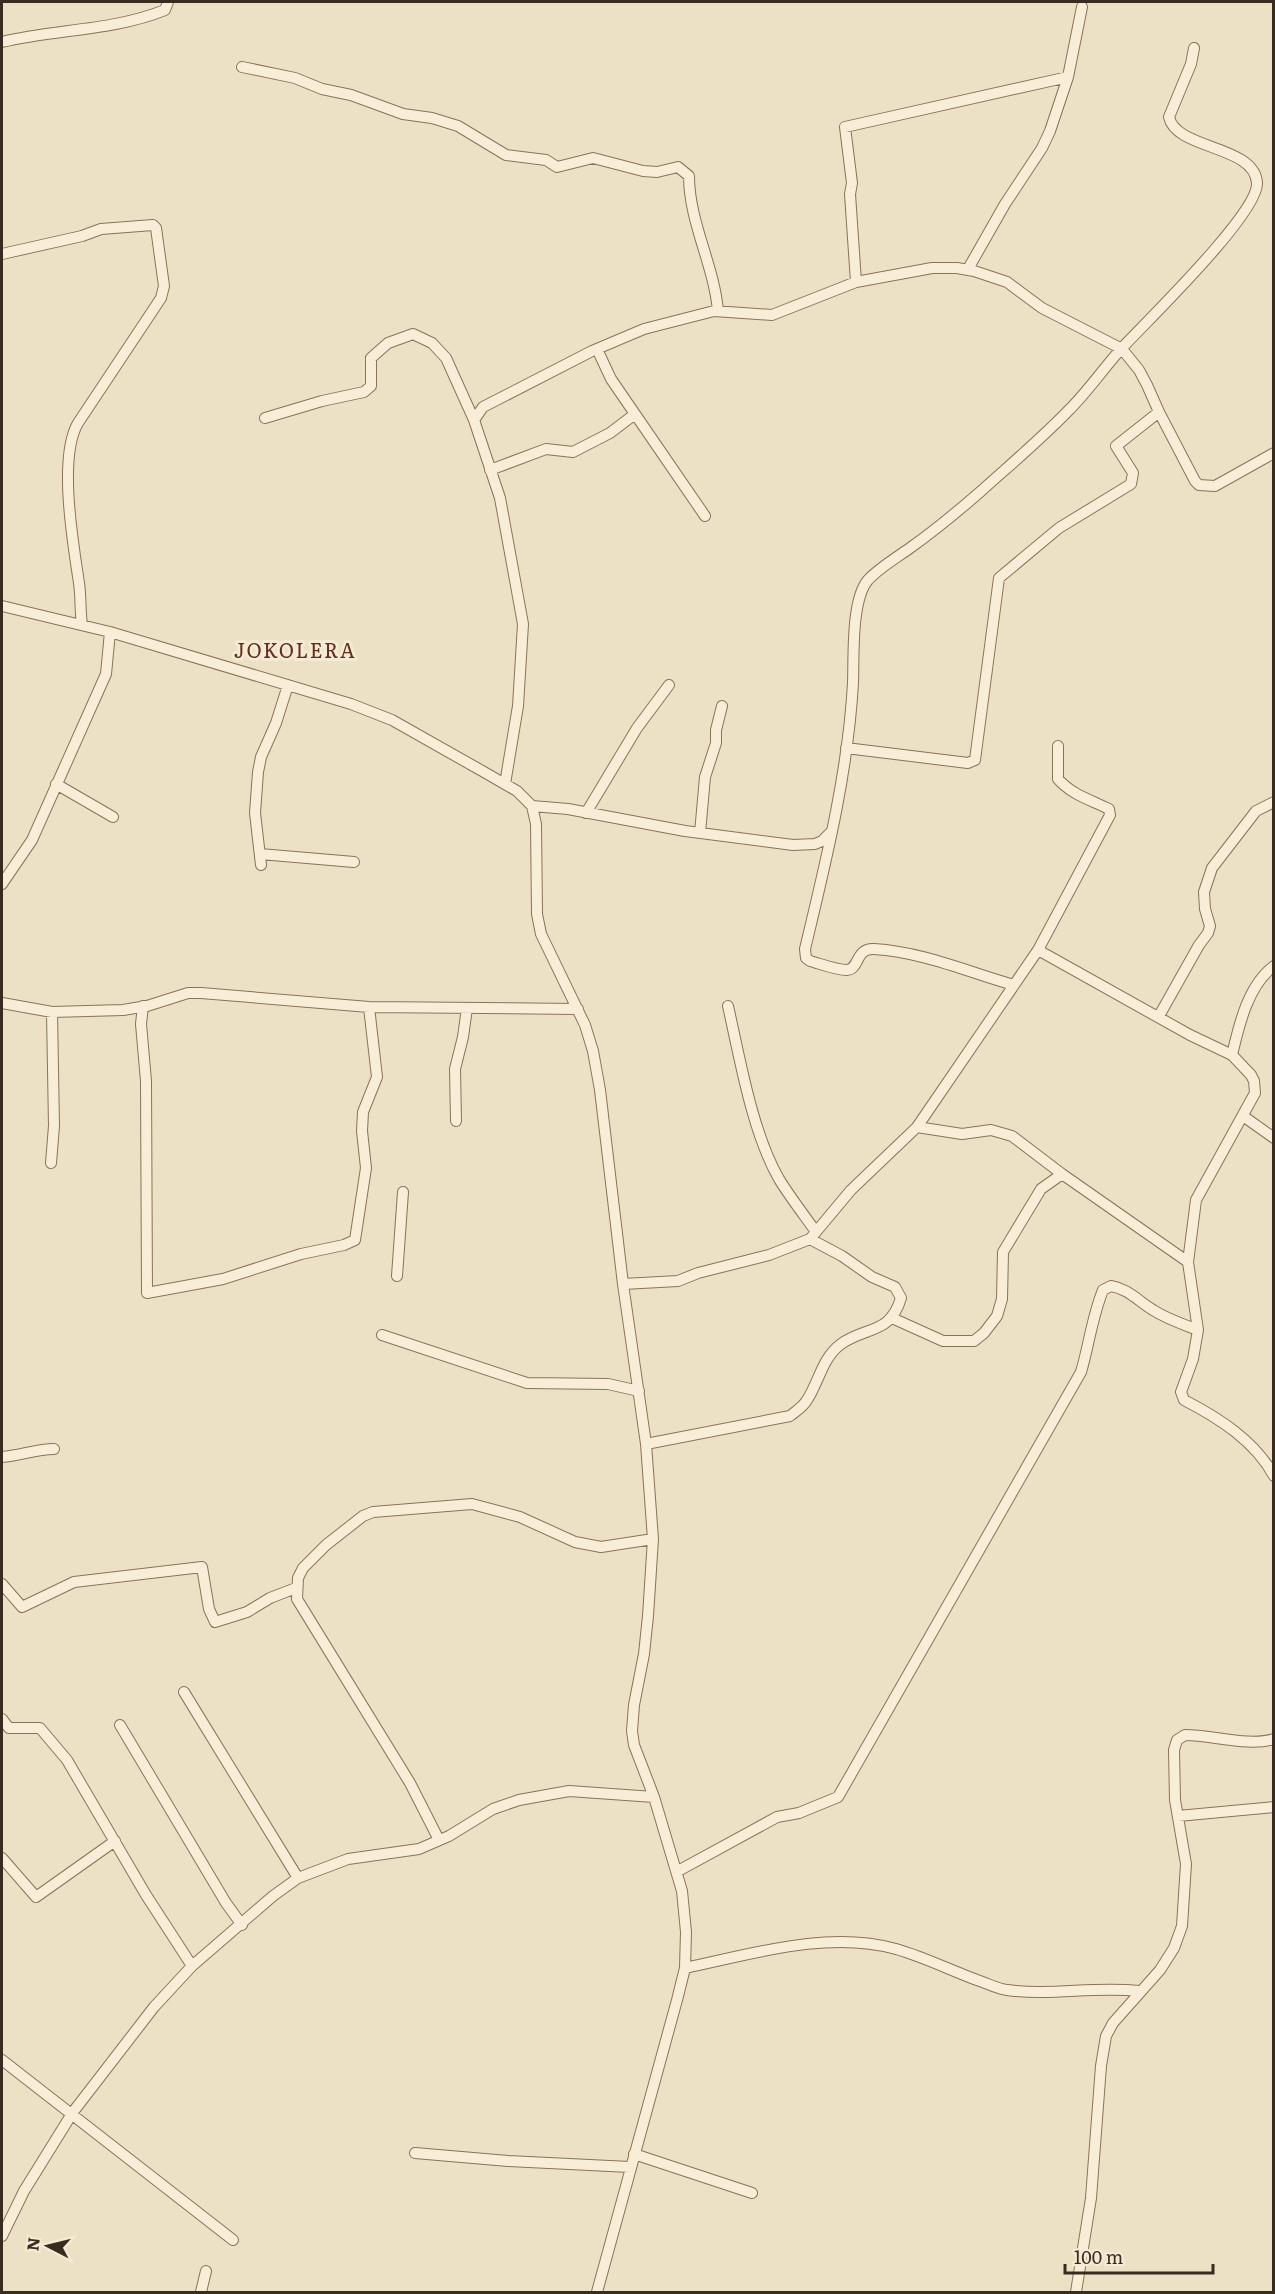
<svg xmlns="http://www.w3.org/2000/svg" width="1275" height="2294" viewBox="0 0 1275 2294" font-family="Literata,serif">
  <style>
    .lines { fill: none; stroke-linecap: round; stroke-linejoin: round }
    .minor-casing { stroke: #88735b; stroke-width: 12 }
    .minor { stroke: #f8eed8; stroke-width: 10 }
    .labels { text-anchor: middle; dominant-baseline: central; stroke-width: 6; stroke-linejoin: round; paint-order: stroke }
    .quarter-label { font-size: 20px; letter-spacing: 1.5px; fill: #642d1f; stroke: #f5ebd4 }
  </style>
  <rect width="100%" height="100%" fill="#ede1c5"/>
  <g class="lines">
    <defs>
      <path id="minor" d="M2,42C55,29 113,31 165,10L168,2
        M242,67L295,78L322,89L351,95L403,114L432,118L458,126L506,155L546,160L557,167L593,158L643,171L657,172L678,167L689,176C689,222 714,265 718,311
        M2,254L82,236L101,229L153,225L156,228L164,286L161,298L78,423C58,457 73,543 79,583C81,596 80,611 82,625
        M968,269L1005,204L1042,148L1050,131L1068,77L1082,7
        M856,282L850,194L852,183L845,127L1068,77
        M635,414L705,516
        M265,418L322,401L364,392L371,386V358L388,343L413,334L432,343L446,358L474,420
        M490,470L546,449L573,452L610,433L635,414L611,379L597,349
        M2,606L110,632L351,704L392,720L484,772L517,791L532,806L536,824L537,914L541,934L585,1025L593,1051L600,1090L623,1284L646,1444L653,1539L648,1616L644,1654L634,1705L632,1731L634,1745L654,1797L682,1891L686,1932L685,1968L677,2000L597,2292
        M846,748L968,763L975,760L999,578L1059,528L1131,484L1133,473L1116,446L1159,412
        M56,784L113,817
        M505,784L518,706L523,624L500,498L474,420L483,407L592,351L644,329L714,311L772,315L856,282L932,268H957L974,271L1007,282L1042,308L1122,349L1139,370L1147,385L1159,412L1195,481L1199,485L1215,486L1274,453
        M532,806L568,809L685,831L793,845L815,844L822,841L831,832
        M586,813L637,728L669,685
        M700,833L705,777L716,743V730L722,706
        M260,854L354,862
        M261,865L255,813L258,772L261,757L276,723L288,685
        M2,884L32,840L106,674L110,632
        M1038,950L1190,1035L1232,1055L1251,1075L1254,1081L1255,1093L1196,1200L1188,1262L1198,1330L1193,1359L1181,1392L1184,1400C1219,1418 1255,1441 1274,1476
        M1014,985C968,972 923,952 874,949C855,948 860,969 847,970C836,970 821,964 810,961L806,958L805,949C826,861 848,773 853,683C854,657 851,600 868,580C879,568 896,558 910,548C934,531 957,512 980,492C1010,465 1041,439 1069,410C1088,391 1103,369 1121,349C1145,323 1259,213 1257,183C1255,145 1176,150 1169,117L1191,64L1194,48
        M2,1003L52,1012L123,1010L147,1006L188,993H201L369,1007L578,1009
        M143,1006L141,1024L146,1081L147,1293L223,1279L301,1254L344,1245L355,1240L366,1168L362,1131L363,1112L377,1077L369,1007
        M728,1006C740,1059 752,1132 779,1179C790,1197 804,1215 816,1232
        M1159,1016L1199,945L1208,933L1210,926L1205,909L1204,892L1212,868L1256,811L1274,802
        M1232,1055C1239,1025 1248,985 1274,966
        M1243,1116L1274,1138
        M456,1121L455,1069L463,1037L467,1008
        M917,1127L962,1134L991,1130L1012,1136L1062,1174L1188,1262
        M51,1163L54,1126L52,1012
        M397,1276L403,1192
        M623,1284L678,1281L698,1273L769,1255L810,1239L851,1190L917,1127L1038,950L1110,815L1109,809C1091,800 1072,795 1058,779V746
        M892,1318L943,1341H974L984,1333L997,1316L1002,1299L1003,1252L1041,1189L1062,1174
        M382,1335L527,1383L608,1384L639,1391
        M646,1444L790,1416C796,1411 803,1407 807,1400C819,1382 822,1358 841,1344C866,1326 890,1335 901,1298L895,1287L872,1277L842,1256L810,1239
        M2,1457C19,1456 36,1449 54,1449
        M2,1584L22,1607L74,1582L202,1567L209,1609L215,1622L247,1612L270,1598L296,1588
        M184,1692L298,1878
        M2,1719L9,1728H40L67,1760L146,1895L192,1966
        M120,1725L226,1903L242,1925
        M1178,1816L1274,1807
        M439,1840L410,1783L297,1599L298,1578L303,1568L326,1545L363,1516L373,1512L472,1504L520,1517L575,1542L601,1547L653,1539
        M2,1858L36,1897L115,1841
        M678,1871L777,1817L799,1813L838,1797L1081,1372C1089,1345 1092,1317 1103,1290L1111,1286C1129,1289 1138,1301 1153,1310C1167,1319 1182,1324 1198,1330
        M685,1968C752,1954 828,1930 896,1949C924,1957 950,1970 977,1980C987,1983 997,1989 1007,1990C1051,1996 1095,1986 1139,1991
        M2,2060L233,2240
        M415,2153L508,2161L630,2167
        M634,2154L752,2193
        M2,2236L24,2191L73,2112L154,2007L192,1966L273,1896L298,1878L348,1859L419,1849L449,1836L493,1809L519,1800L569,1791L654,1797
        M201,2292L206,2271
        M1076,2292L1091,2198L1101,2066L1106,2036L1113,2023L1160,1970L1174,1948L1182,1926L1186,1864L1175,1800L1174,1750L1177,1740L1185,1735C1212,1735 1249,1747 1274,1739"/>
    </defs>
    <use href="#minor" class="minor-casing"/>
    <use href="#minor" class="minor"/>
  </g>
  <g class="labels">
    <g class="quarter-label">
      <text x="295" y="649">JOKOLERA</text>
    </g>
  </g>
  <rect width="1275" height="2294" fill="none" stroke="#382b1f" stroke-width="6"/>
  <g transform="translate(48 2246) rotate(277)" stroke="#f5ebd4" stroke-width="4.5" paint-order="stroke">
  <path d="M0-4.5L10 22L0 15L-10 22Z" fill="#382b1f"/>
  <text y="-9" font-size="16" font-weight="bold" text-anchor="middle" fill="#382b1f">N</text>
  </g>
  <path d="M1065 2264v9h148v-9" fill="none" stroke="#382b1f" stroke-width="3"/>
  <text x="1074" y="2264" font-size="18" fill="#382b1f" stroke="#f5ebd4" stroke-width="4.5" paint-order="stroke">100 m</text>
</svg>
